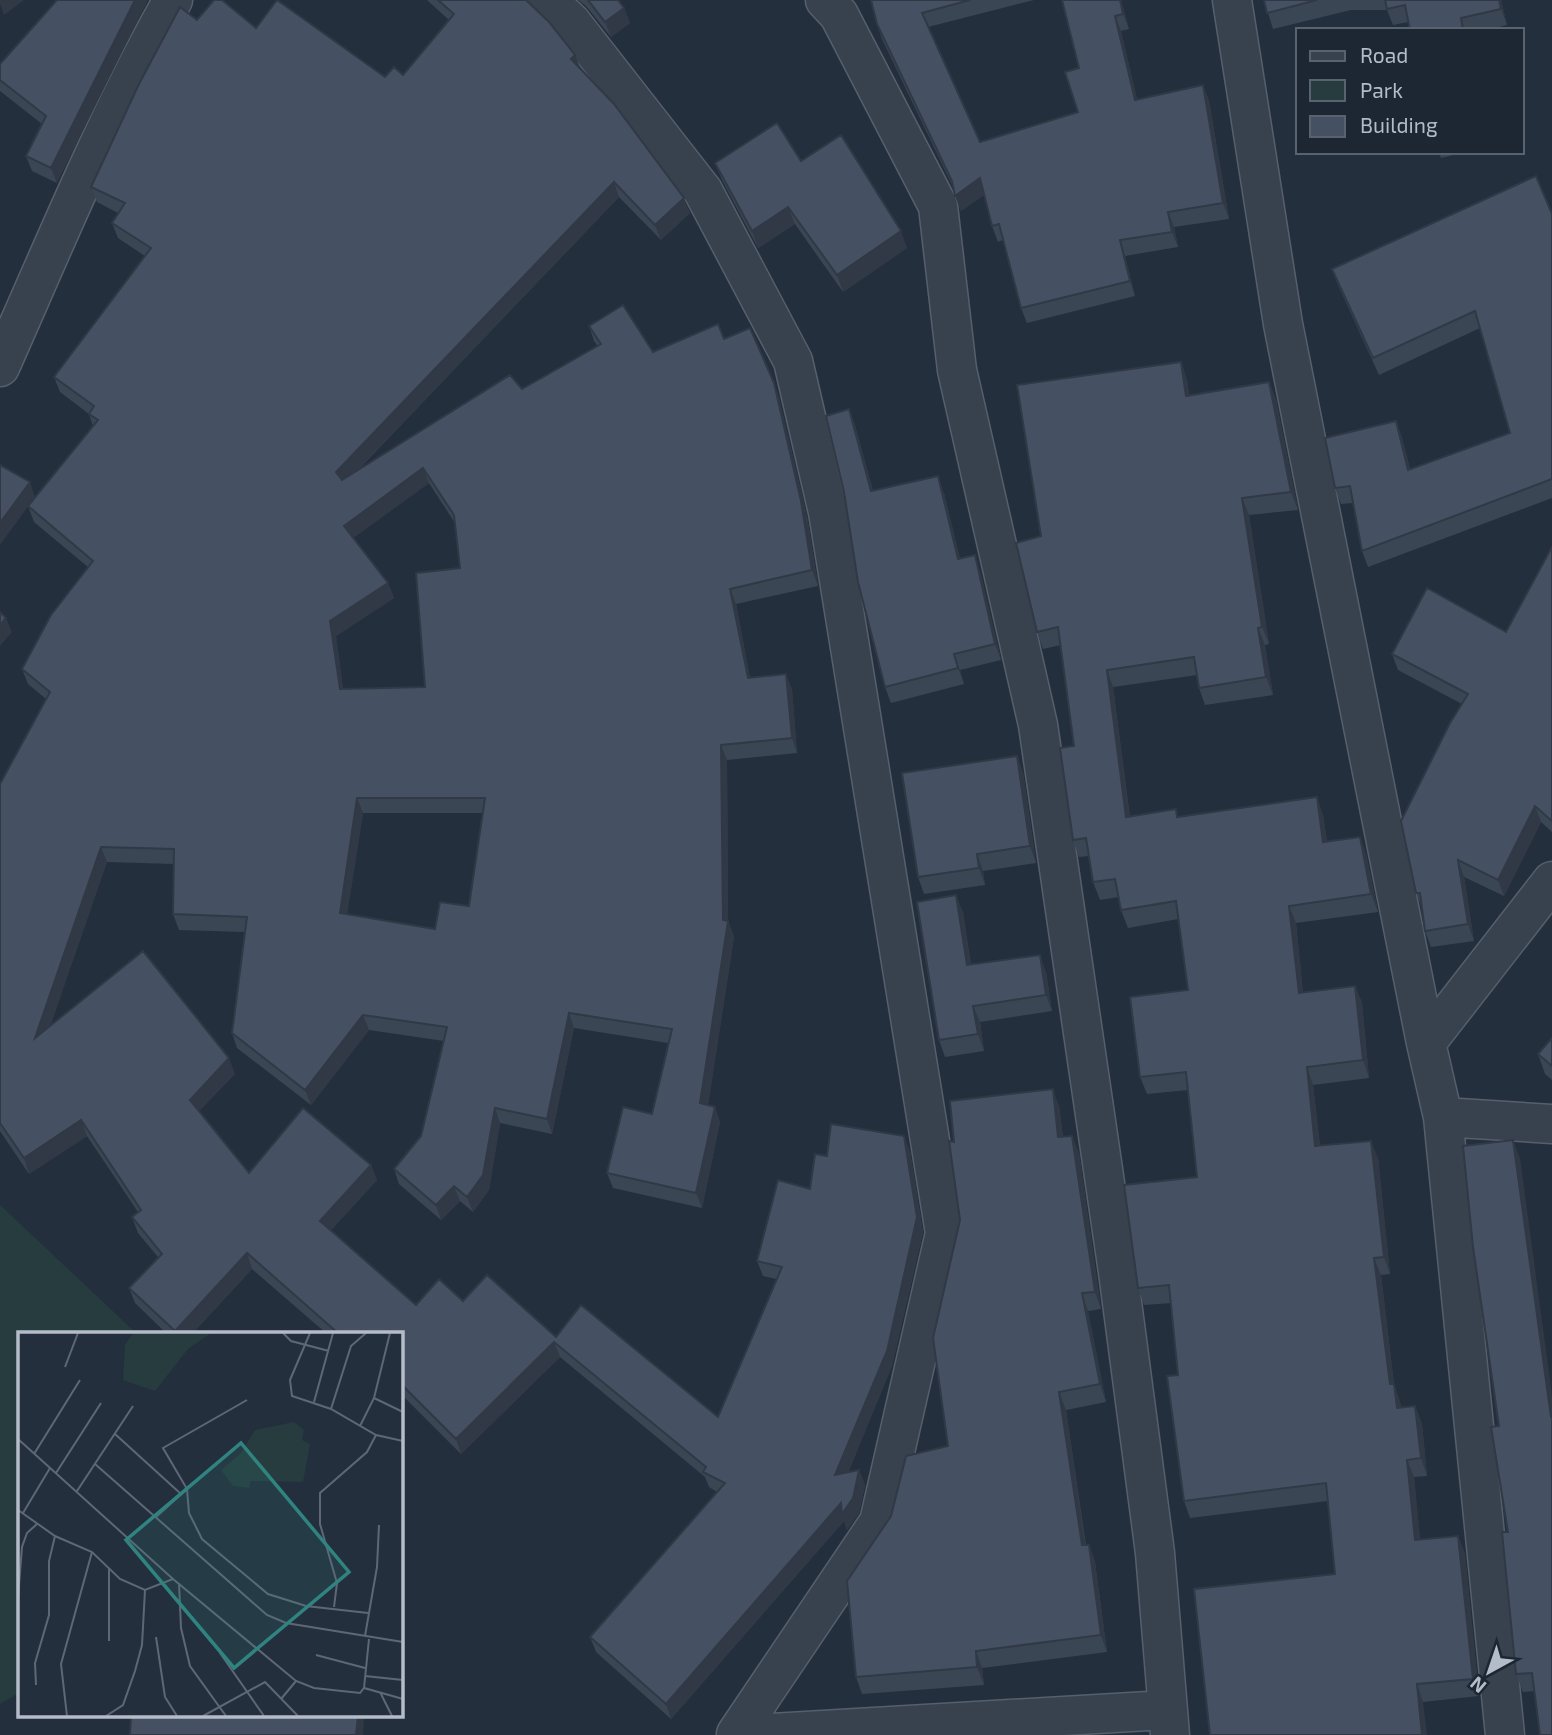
<svg xmlns="http://www.w3.org/2000/svg" width="1552" height="1735" viewBox="0 0 1552 1735" font-family="'Exo 2',sans-serif">
  <style>
    .green { fill: #263c3f }
    .lines { fill: none; stroke-linecap: round; stroke-linejoin: round }
    .minor-casing { stroke: #565f6c; stroke-width: 41 }
    .minor { stroke: #38414e; stroke-width: 38 }
    .wall { fill: #3b4654; fill-rule: evenodd }
    .shaded-wall { fill: #303945 }
    .building { fill: #455162; stroke: #303945; stroke-width: 2; fill-rule: evenodd }
    .inset-road { fill: none; stroke: #5e6776; stroke-width: 2 }
    .view { fill: #308480; fill-opacity: 0.15; stroke: #308480; stroke-width: 3.5 }
    .inset-edge { fill: none; stroke: #b4bcc9; stroke-width: 3.5 }
  </style>
  <rect width="100%" height="100%" fill="#242f3e"/>
  <path class="green" d="M0,1205L137,1334H19V1693L0,1704Z"/>
  <g class="lines">
    <defs>
      <path id="minor" d="M547,0L571,22L703,191L793,361L828,512L945,1233L879,1522L736,1734
        M825,0L839,15L938,206L957,370L1038,725L1118,1272L1155,1553L1170,1735
        M1232,0L1283,324L1426,1043L1443,1117L1505,1735
        M0,367C55,243 106,118 173,0
        M1426,1043L1552,881
        M1443,1117L1552,1124
        M736,1735L1166,1710"/>
    </defs>
    <use href="#minor" class="minor-casing"/>
    <use href="#minor" class="minor"/>
  </g>
  <path class="wall" d="M57,0V183L32,171L26,156L42,124L0,91V64Z
    M427,0H526L575,55L580,69L690,213L661,240L619,197L358,470L522,389L598,346L594,341L589,326L653,352L724,339L774,383L779,398L807,516L818,586L736,604L750,678L792,689L797,753L727,760L728,921L734,937L708,1105L715,1107L720,1122L702,1208L613,1188L607,1173L652,1114L668,1043L574,1028L552,1134L500,1123L489,1190L473,1212L460,1201L441,1220L399,1184L394,1169L421,1136L444,1041L369,1030L311,1105L237,1048L232,1033L245,932L179,930L173,914L174,864L107,862L50,1026L235,1074L199,1111L249,1173L371,1165L377,1180L331,1230L416,1305L463,1301L556,1337L718,1417L776,1279L763,1276L757,1261L810,1189L827,1156L910,1151L923,1232L892,1366L848,1472L859,1470L865,1485L859,1513L847,1530L844,1521L671,1719L596,1652L590,1637L717,1492L709,1487L705,1477L560,1357L461,1454L401,1394V1334H327L252,1269L192,1334H167L135,1303L129,1288L158,1257L138,1233L132,1217L138,1212L87,1136L29,1174L0,1131V784L46,699L28,684L22,669L88,567L34,522L28,506L93,426L89,414L60,392L54,377L145,256L118,238L112,223L118,213L97,202L91,187L197,20L256,28L385,77L403,75L449,20ZM429,483L455,523L460,568L425,687L343,689L336,636L394,598L388,583L353,538ZM363,813H483L469,906L435,929L347,914Z
    M578,0H618L624,8L630,23L611,37L586,6Z
    M871,0H1034L928,27L980,142L1078,112L1079,68L1062,0H1121L1129,29L1121,31L1137,100L1203,85L1209,101L1229,219L1174,227L1178,247L1125,256L1135,296L1027,323L1021,308L1003,240L998,242L992,226L984,195L961,211L953,187L882,39L877,24Z
    M1264,0H1501L1507,25L1488,30H1410L1408,22L1393,25L1387,10H1351L1273,29Z
    M1439,152H1466L1441,158Z
    M801,161L907,248L843,292L795,224L758,248L722,180L715,163Z
    M1552,214V498L1368,567L1362,551L1353,503L1341,504L1335,488L1396,421L1402,438L1410,469L1510,433L1480,328L1379,375L1338,285L1332,269Z
    M1181,362L1187,380L1189,395L1269,382L1276,400L1298,510L1249,515L1269,644L1265,645L1273,695L1205,705L1199,688L1197,675L1113,687L1130,817L1323,815L1327,842L1360,837L1366,854L1378,912L1296,923L1303,993L1355,986L1362,1003L1369,1078L1313,1085L1320,1146L1378,1158L1390,1274L1381,1275L1394,1384L1400,1402L1401,1408L1415,1406L1422,1424L1427,1476L1414,1477L1420,1540L1458,1536L1465,1554L1479,1696L1423,1702L1335,1574L1328,1501L1190,1518L1184,1501L1178,1375L1171,1303L1144,1305L1138,1288L1197,1177L1188,1090L1147,1094L1140,1077L1188,990L1178,919L1128,928L1121,910L1119,897L1100,900L1093,882L1089,856L1079,857L1073,840L1074,746L1061,645L1043,649L1037,632L1041,536Z
    M849,409L855,425L873,491L944,493L960,559L980,571L1001,660L960,670L964,684L891,703L885,687Z
    M1552,547V832L1541,822L1504,896L1464,877L1474,941L1431,947L1425,931L1423,910L1416,893L1462,704L1398,670L1392,654L1506,632Z
    M1023,772L1036,863L983,871L985,885L924,894L918,877Z
    M963,912L971,965L1046,972L1052,1011L980,1022L984,1051L945,1057L939,1040Z
    M1552,1038V1080L1545,1074L1538,1054Z
    M1059,1106L1063,1137L1079,1153L1101,1309L1088,1311L1106,1402L1066,1410L1086,1545H1089L1095,1562L1107,1652L982,1668L984,1685L862,1694L856,1677L948,1446L960,1220L954,1142Z
    M1520,1158L1534,1691L1523,1692L1516,1674L1508,1532Z"/>
  <path class="shaded-wall" d="M0,0H24L4,15L0,4Z
    M135,0H148L57,183L51,168Z
    M1120,0H1121L1129,29L1123,14Z
    M1499,0H1501L1507,25L1501,9Z
    M624,8L630,23L611,37L605,22Z
    M1115,16L1121,31L1141,115L1135,100Z
    M575,55L581,70L571,59Z
    M1203,85L1209,101L1229,219L1223,203Z
    M980,178L985,194L961,211L955,196Z
    M614,182L619,197L341,487L336,472Z
    M684,198L690,213L661,240L655,225Z
    M788,207L795,224L758,248L752,231Z
    M1168,212L1174,227L1178,247L1172,232Z
    M901,231L907,248L843,292L837,275Z
    M1120,240L1125,256L1135,296L1130,281Z
    M1181,362L1187,380L1192,413L1186,396Z
    M1269,382L1276,400L1298,510L1291,492Z
    M774,383L779,398L807,516L818,586L812,570Z
    M849,409L855,425L877,507L871,491Z
    M1396,421L1402,438L1414,487L1408,470Z
    M423,468L429,483L349,541L344,526Z
    M938,476L944,493L964,575L958,559Z
    M30,482L35,497L0,545V523Z
    M1242,498L1249,515L1269,644L1262,627Z
    M975,555L980,571L1001,660L995,644Z
    M388,583L394,598L336,636L345,704L340,689L330,621Z
    M730,589L736,604L753,693L748,678Z
    M6,618L12,632L0,646V625Z
    M1258,628L1265,645L1273,695L1266,677Z
    M954,654L960,670L964,684L958,668Z
    M1107,670L1113,687L1132,835L1126,817Z
    M786,674L792,689L797,753L792,738Z
    M721,745L727,760L728,921L734,937L706,1119L700,1103L723,920Z
    M1017,756L1023,772L1036,863L1030,846Z
    M1317,797L1323,815L1330,860L1323,842Z
    M357,798L363,813L345,928L340,913Z
    M1535,806L1541,822L1504,896L1498,880Z
    M1360,837L1366,854L1378,912L1371,894Z
    M101,847L107,862L41,1053L35,1038Z
    M977,854L983,871L985,885L979,868Z
    M1458,860L1464,877L1474,941L1468,924Z
    M956,895L963,912L973,982L967,965Z
    M1289,906L1296,923L1305,1011L1299,993Z
    M1040,955L1046,972L1052,1011L1046,995Z
    M1355,986L1362,1003L1369,1078L1363,1060Z
    M973,1006L980,1022L984,1051L978,1034Z
    M569,1013L574,1028L552,1134L547,1119Z
    M363,1015L369,1030L311,1105L305,1090Z
    M229,1058L235,1074L195,1115L190,1100Z
    M1307,1067L1313,1085L1322,1164L1315,1146Z
    M1053,1089L1059,1106L1065,1155L1058,1137Z
    M715,1107L720,1122L702,1208L696,1193Z
    M495,1108L500,1123L489,1190L473,1212L467,1197Z
    M81,1120L87,1136L29,1174L24,1158Z
    M904,1136L910,1151L923,1232L892,1366L841,1491L835,1475Z
    M1072,1136L1079,1153L1101,1309L1095,1292Z
    M1513,1140L1520,1158L1552,1395V1420Z
    M1371,1141L1378,1158L1390,1274L1384,1257Z
    M371,1165L377,1180L326,1236L320,1221Z
    M454,1186L460,1201L441,1220L436,1205Z
    M247,1253L252,1269L192,1334H176L175,1331Z
    M1374,1258L1381,1275L1394,1384L1400,1402L1403,1426L1390,1384Z
    M1082,1293L1088,1311L1106,1402L1100,1384Z
    M554,1342L560,1357L461,1454L456,1439Z
    M1059,1392L1066,1410L1088,1563L1082,1545Z
    M1415,1406L1422,1424L1427,1476L1421,1458Z
    M1407,1460L1414,1477L1422,1558L1415,1540Z
    M859,1470L865,1485L859,1513L847,1530L844,1521L671,1719L666,1704Z
    M1458,1536L1465,1554L1479,1696L1473,1679Z
    M1089,1545L1095,1562L1107,1652L1101,1635Z
    M976,1651L982,1668L984,1685L977,1667Z
    M1417,1684L1423,1702L1427,1735H1422Z
    M358,1716H364L363,1735H356Z"/>
  <path class="building" d="M57,0H135L51,168L26,156L46,116L0,80V64Z
    M214,0H222L256,28L277,0L385,77L394,67L403,75L454,14L438,0H526L549,22L575,55L571,59L614,104L684,198L655,225L614,182L336,472L342,480L510,375L522,389L601,344L589,326L623,305L653,352L718,324L724,339L750,328L774,383L801,501L812,570L730,589L748,678L786,674L792,738L721,745L723,920L728,921L700,1103L715,1107L696,1193L607,1173L623,1107L652,1114L672,1029L569,1013L547,1119L495,1108L483,1175L467,1197L454,1186L436,1205L394,1169L421,1136L447,1027L363,1015L305,1090L232,1033L247,917L173,914L174,849L101,847L35,1038L143,951L229,1058L190,1100L249,1173L303,1108L371,1165L320,1221L416,1305L439,1279L463,1301L487,1275L556,1337L581,1305L718,1417L782,1267L757,1261L778,1180L810,1189L815,1154L827,1156L831,1124L904,1136L917,1217L887,1351L835,1475L859,1470L853,1498L842,1514L841,1503L666,1704L590,1637L725,1483L703,1472L706,1467L554,1342L456,1439L401,1384V1334H339L247,1253L175,1331L129,1288L162,1254L132,1217L141,1210L81,1120L24,1158L0,1123V784L50,692L22,669L51,615L93,561L28,506L98,420L89,414L94,406L54,377L151,248L112,223L125,203L91,187L139,84L180,7L197,20ZM423,468L454,515L460,568L416,573L425,687L340,689L330,621L388,583L344,526ZM357,798H485L469,906L440,902L435,929L340,913Z
    M588,0H618L624,8L605,22Z
    M871,0H970L922,13L980,142L1078,112L1065,72L1079,68L1062,0H1120L1123,14L1115,16L1135,100L1203,85L1223,203L1168,212L1172,232L1120,240L1130,281L1021,308L999,224L992,226L980,178L955,196L952,181L877,24Z
    M1264,0H1317L1267,13Z
    M1385,0H1499L1501,9L1461,18L1463,30H1410L1405,5L1387,9Z
    M777,123L801,161L841,135L901,231L837,275L788,207L752,231L715,163Z
    M1536,176L1552,214V479L1362,551L1350,486L1335,488L1325,438L1396,421L1408,470L1510,433L1475,311L1373,358L1332,269Z
    M1181,362L1186,396L1269,382L1291,492L1242,498L1262,627L1258,628L1266,677L1199,688L1194,657L1107,670L1126,817L1176,809L1177,817L1317,797L1323,842L1360,837L1371,894L1289,906L1299,993L1355,986L1363,1060L1307,1067L1315,1146L1371,1141L1384,1257L1374,1258L1390,1384H1394L1397,1408L1415,1406L1421,1458L1407,1460L1415,1540L1458,1536L1473,1679L1417,1684L1422,1735H1210L1194,1589L1335,1574L1326,1483L1184,1501L1167,1376L1178,1375L1169,1285L1138,1288L1124,1185L1197,1177L1186,1072L1140,1077L1130,997L1188,990L1176,901L1121,910L1115,879L1093,882L1086,838L1073,840L1060,748L1074,746L1058,627L1037,632L1016,543L1041,536L1017,385Z
    M849,409L871,491L938,476L958,559L975,555L995,644L954,654L958,668L885,687L858,582L844,492L826,416Z
    M0,465L30,482L0,523Z
    M1552,547V821L1535,806L1498,880L1458,860L1468,924L1425,931L1420,893H1416L1401,821L1450,723L1468,694L1392,654L1427,588L1506,632Z
    M0,612L6,618L0,625Z
    M1017,756L1030,846L977,854L979,868L918,877L902,773Z
    M956,895L967,965L1040,955L1046,995L973,1006L978,1034L939,1040L917,902Z
    M1552,1038V1066L1538,1054Z
    M1053,1089L1058,1137L1072,1136L1095,1292L1082,1293L1100,1384L1059,1392L1082,1545H1089L1101,1635L976,1651L977,1667L856,1677L847,1581L891,1516L906,1456L948,1446L933,1338L960,1220L949,1141L954,1142L950,1101Z
    M1513,1140L1551,1417H1552V1735H1540L1532,1673L1516,1674L1502,1532H1508L1491,1427L1499,1426L1473,1247L1463,1146Z
    M131,1716H358L356,1735H130Z"/>
  <g transform="translate(18 1332)">
    <rect width="385" height="385" fill="#242f3e"/>
    <path d="M115,1L130,2L193,1L170,17L137,59L105,48L107,13ZM276,90L286,98L284,108L292,112L285,150L233,149L231,156L215,154L203,138L223,121L237,98Z" fill="#263c3f"/>
    <path class="inset-road" d="M265,1L273,9L311,19M292,1L272,48L274,64L313,77L358,103L385,109M47,35L60,1M356,66L385,80M296,70L315,1M313,77L333,14L348,1M342,94L356,66L372,1M97,102L163,162M0,107L155,247L278,349L296,356L342,361L346,356L385,367M16,122L62,48M77,132L249,283L268,291L385,310M38,141L83,71M169,157L171,181L184,207L250,262L288,274L350,281M59,159L115,74M0,178L37,204L74,220L102,247L127,258L155,247M5,181L32,136M138,185L169,157L145,116L229,68M161,251L163,296L172,334L208,384M0,266L4,215L9,201L19,192M316,275L319,251L302,192V161L349,120L358,103M347,304L359,235L361,193M138,305L147,365L159,384M91,309V236M202,321L246,384M298,323L347,336M347,344L385,348M18,353L17,331L31,283V229L37,204M346,356L351,307M362,360L374,384M263,367L278,349M49,384L43,332L74,220M88,384L105,373L117,339L124,313L127,258M185,384L247,350L280,384"/>
    <path class="view" d="M223,111L331,240L216,336L108,208Z"/>
    <rect width="385" height="385" class="inset-edge"/>
  </g>
  <rect x="1296" y="28" width="228" height="126" fill="#1d2633" stroke="#59626f" stroke-width="2"/>
  <rect x="1310" y="51" width="35" height="10" fill="#38414e" stroke="#59626f" stroke-width="2"/>
  <text x="1360" y="63" font-size="21" fill="#b4bcc9">Road</text>
  <rect x="1310" y="80" width="35" height="21" fill="#263c3f" stroke="#59626f" stroke-width="2"/>
  <text x="1360" y="98" font-size="21" fill="#b4bcc9">Park</text>
  <rect x="1310" y="116" width="35" height="21" fill="#455162" stroke="#59626f" stroke-width="2"/>
  <text x="1360" y="133" font-size="21" fill="#b4bcc9">Building</text>
  <g transform="translate(1489 1672) rotate(220)" stroke="#1d2633" stroke-width="5" paint-order="stroke">
  <path d="M0-5L12 26L0 18L-12 26Z" fill="#b4bcc9"/>
  <text y="-10" font-size="19" font-weight="bold" text-anchor="middle" fill="#b4bcc9">N</text>
  </g>
</svg>
